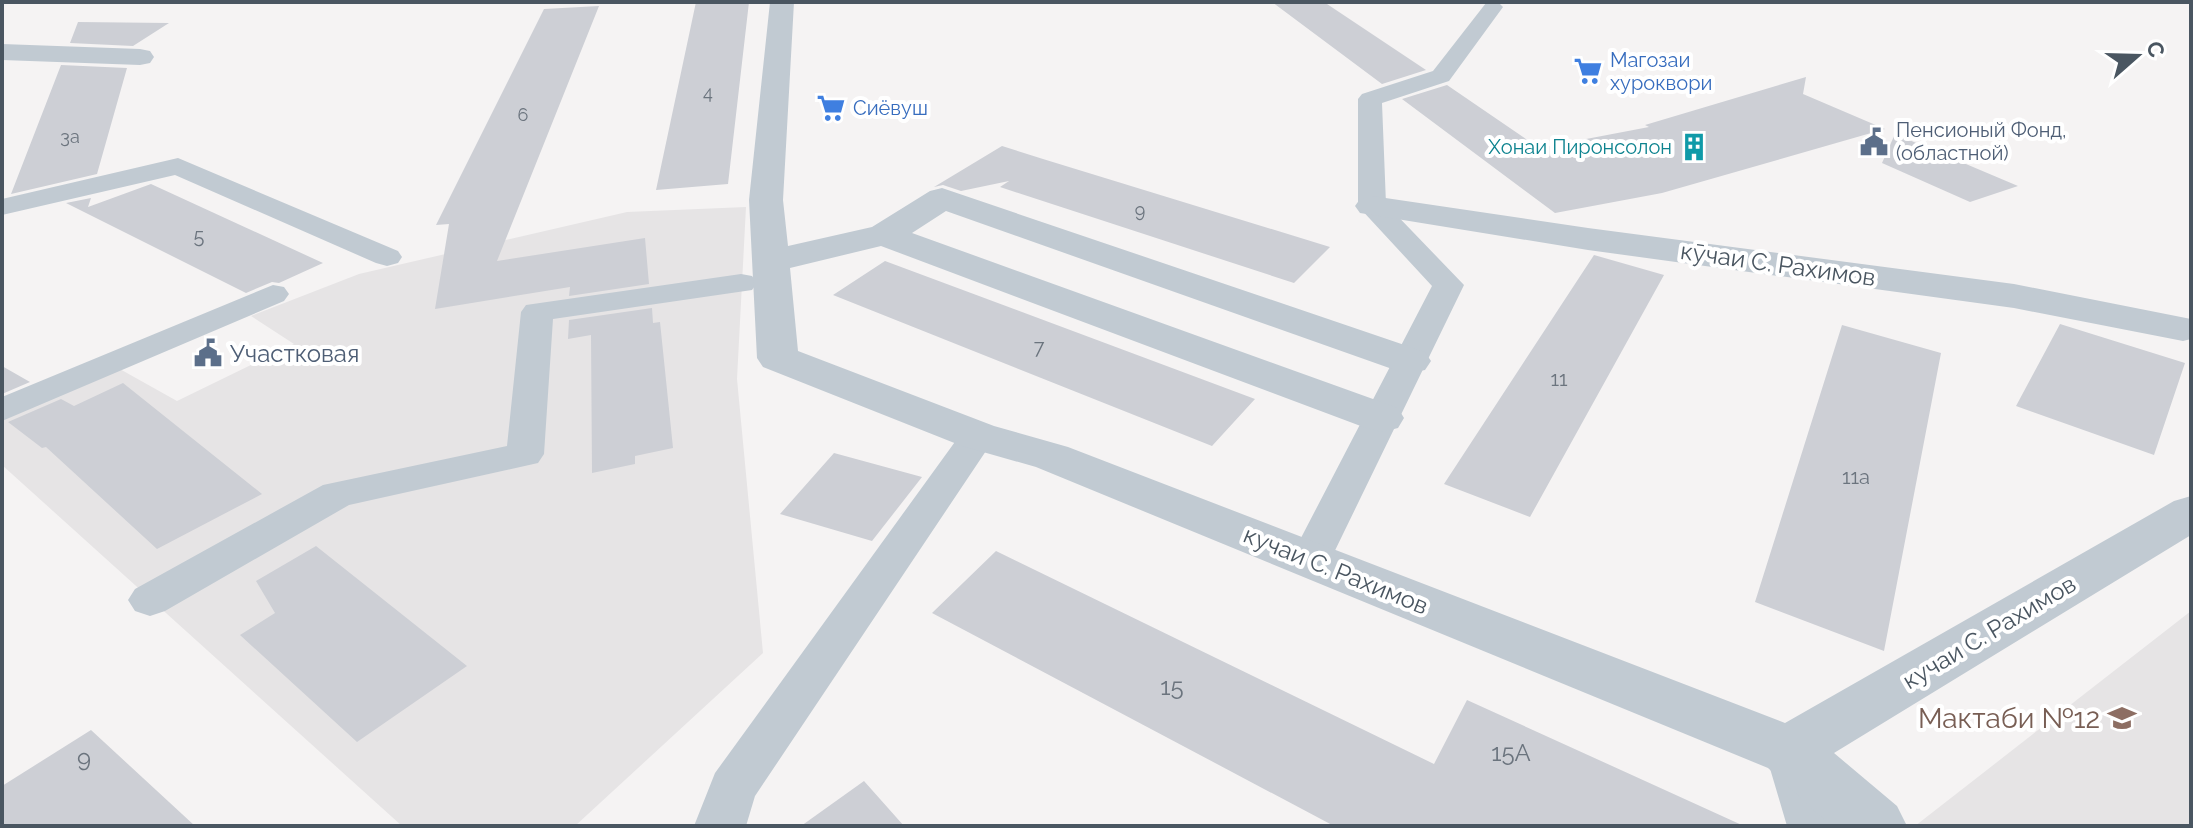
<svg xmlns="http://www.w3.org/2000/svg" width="2193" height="828" viewBox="0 0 2193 828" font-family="Raleway,sans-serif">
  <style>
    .education { fill: #e6e4e5 }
    .building { fill: #cdcfd5 }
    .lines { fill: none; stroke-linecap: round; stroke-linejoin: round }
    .pedestrian { fill: #c1cad2; fill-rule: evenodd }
    .minor { fill: #c1cad2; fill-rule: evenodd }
    .labels { text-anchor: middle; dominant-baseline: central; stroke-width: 8; stroke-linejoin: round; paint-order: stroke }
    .far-number-label { font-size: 18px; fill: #6b747e }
    .far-shop-label { font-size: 20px; fill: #366cbe; stroke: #fff; text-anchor: start }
    .far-service-label { font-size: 20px; fill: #4e5e75; stroke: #fff; text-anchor: start }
    .far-culture-label { font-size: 20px; fill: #0d838f; stroke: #fff; text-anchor: end }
    .number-label { font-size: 20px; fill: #6b747e }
    .street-label { font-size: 24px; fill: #4a5661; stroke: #fff }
    .service-label { font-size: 24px; fill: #4e5e75; stroke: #fff; text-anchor: start }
    .near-number-label { font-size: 24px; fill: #6b747e }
    .near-education-label { font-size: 28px; fill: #785e54; stroke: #fff; text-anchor: end }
  </style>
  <rect width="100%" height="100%" fill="#f5f3f3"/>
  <path class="education" d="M746,207L737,379L763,653L575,826H402L2,465V419L118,368L177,401L294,344L251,316L359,274L627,212Z
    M2191,611V826H1915Z"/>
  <path class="building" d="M696,2H749L728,184L656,190Z
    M1272,2H1324L1426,70L1382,84Z
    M599,6L497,261L645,238L649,284L569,296L570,287L435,309L449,224L436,225L544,9Z
    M78,22L169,23L133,46L70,43Z
    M61,65L127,68L97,174L11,194Z
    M1806,77L1803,94L1885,129L1662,193L1555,213L1402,99L1447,85L1539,148L1649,127L1645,125Z
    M1895,134L2018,186L1970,202L1882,163Z
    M1002,146L1043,159L1330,247L1294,283L1000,187L1009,181L961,191L943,185L934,187Z
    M151,184L238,224L323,263L279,283L272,282L246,293L66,203L91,198L88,207Z
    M1594,255L1664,275L1530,517L1444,484Z
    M885,261L1255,399L1212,446L833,295Z
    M652,308L653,323L660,322L673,448L635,456V464L592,473L591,335L568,339L569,320Z
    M2060,324L2185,363L2154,455L2016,406Z
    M1842,325L1941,353L1884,651L1755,602Z
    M2,366L30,382L2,394Z
    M123,383L262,494L157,549L46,447L42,448L8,422L61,399L74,406Z
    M834,453L922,477L872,541L780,514Z
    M316,546L467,666L357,742L240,635L275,613L256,581Z
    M996,551L1434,764L1467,700L1744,826H1334L932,613Z
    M91,730L195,826H2V786Z
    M864,781L904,826H801Z"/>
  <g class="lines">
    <path class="pedestrian" d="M1486,3L1498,2L1503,7L1449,81L1382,103L1386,204L1464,285L1326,569L1311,574L1296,569L1290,559L1432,286L1358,206V99L1362,94L1433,71Z
      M178,158L398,251L402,257L398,263L387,266L376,263L175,175L2,215V199Z
      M741,274L752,276L757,283L752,290L553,319L544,454L538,463L349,505L165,611L150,616L135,611L128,600L135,589L323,485L507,446L521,312L526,305Z
      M273,285L284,287L289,294L284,301L2,421V397Z
      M978,424L991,428L996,436L755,796L746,826H694L715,773L965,428Z
      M1791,734L1808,740L1839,826H1787L1766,755L1774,740Z"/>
    <path class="minor" d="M770,2H794L783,200L788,246L872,227L930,191L942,188L1425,352L1431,361L1425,370L1410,373L1395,370L946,211L912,233L1398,408L1404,418L1398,428L1382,432L1366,428L881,246L790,268L798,351L994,426L1068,447L1785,723L2174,501L2191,496V535L1834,753L1897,806L1907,826H1831L1768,768L1036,467L962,446L763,367L757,358L749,200Z
      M2,44L140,49L150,51L154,57L150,63L140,65L2,60Z
      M1372,196L1588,228L2014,284L2191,319V339L2183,341L2014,308L1588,250L1360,213L1355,206L1360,199Z"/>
  </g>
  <defs>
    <symbol id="supermarket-bare" viewBox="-9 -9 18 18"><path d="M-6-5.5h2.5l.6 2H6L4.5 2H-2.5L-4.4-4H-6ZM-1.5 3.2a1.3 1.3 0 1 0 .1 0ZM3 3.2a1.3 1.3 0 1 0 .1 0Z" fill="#3f7fe0" stroke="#fff" stroke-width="2.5" paint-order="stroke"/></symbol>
    <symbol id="civic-bare" viewBox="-9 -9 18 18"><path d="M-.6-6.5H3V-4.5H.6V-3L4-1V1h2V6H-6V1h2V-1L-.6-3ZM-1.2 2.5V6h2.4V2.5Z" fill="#5c6f8a" stroke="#fff" stroke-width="2.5" paint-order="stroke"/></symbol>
    <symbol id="building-bare" viewBox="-9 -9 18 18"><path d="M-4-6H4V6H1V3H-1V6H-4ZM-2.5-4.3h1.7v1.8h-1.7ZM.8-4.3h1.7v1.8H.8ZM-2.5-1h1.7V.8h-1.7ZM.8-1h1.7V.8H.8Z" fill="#0f9aa8" stroke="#fff" stroke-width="2.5" paint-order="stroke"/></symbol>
    <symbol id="school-bare" viewBox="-9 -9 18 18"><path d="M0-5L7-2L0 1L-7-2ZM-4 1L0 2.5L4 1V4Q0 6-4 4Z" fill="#8d6e63" stroke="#fff" stroke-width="2.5" paint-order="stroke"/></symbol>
  </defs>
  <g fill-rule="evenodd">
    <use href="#supermarket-bare" x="1568" y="51" width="40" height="40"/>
    <use href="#supermarket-bare" x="811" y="88" width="40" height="40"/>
    <use href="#civic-bare" x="1854" y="122" width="40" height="40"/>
    <use href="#building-bare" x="1674" y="127" width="40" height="40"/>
    <use href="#civic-bare" x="188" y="333" width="40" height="40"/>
    <use href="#school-bare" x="2102" y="698" width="40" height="40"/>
  </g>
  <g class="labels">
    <g class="far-number-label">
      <text x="708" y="92">4</text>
      <text x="523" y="114">6</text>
      <text x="70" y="136">3а</text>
      <text x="1140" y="210">9</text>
    </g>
    <g class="far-shop-label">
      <text x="1610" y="60">Магозаи<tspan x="1610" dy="23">хуроквори</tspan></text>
      <text x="853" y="108">Сиёвуш</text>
    </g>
    <g class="far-service-label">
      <text x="1896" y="130">Пенсионый Фонд,<tspan x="1896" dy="23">(областной)</tspan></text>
    </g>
    <g class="far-culture-label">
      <text x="1672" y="147">Хонаи Пиронсолон</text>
    </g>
    <g class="number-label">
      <text x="199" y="236">5</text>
      <text x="1039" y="347">7</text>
      <text x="1559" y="379">11</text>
      <text x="1856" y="477">11a</text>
    </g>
    <g class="street-label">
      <text transform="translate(1778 264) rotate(8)">кӯчаи С. Рахимов</text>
      <text transform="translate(1336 570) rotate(22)">кучаи С. Рахимов</text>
      <text transform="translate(1989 632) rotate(-31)">кучаи С. Рахимов</text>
    </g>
    <g class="service-label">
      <text x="230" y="353">Участковая</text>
    </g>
    <g class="near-number-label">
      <text x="1172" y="686">15</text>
      <text x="1511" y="752">15A</text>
      <text x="84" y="758">9</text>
    </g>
    <g class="near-education-label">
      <text x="2100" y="718">Мактаби №12</text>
    </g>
  </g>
  <rect width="2193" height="828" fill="none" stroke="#4a5661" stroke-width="8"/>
  <g transform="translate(2137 56) rotate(70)" stroke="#ffffff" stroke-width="6" paint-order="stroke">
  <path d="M0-6L14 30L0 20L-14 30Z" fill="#4a5661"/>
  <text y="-12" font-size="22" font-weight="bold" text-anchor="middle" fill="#4a5661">С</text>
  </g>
</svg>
